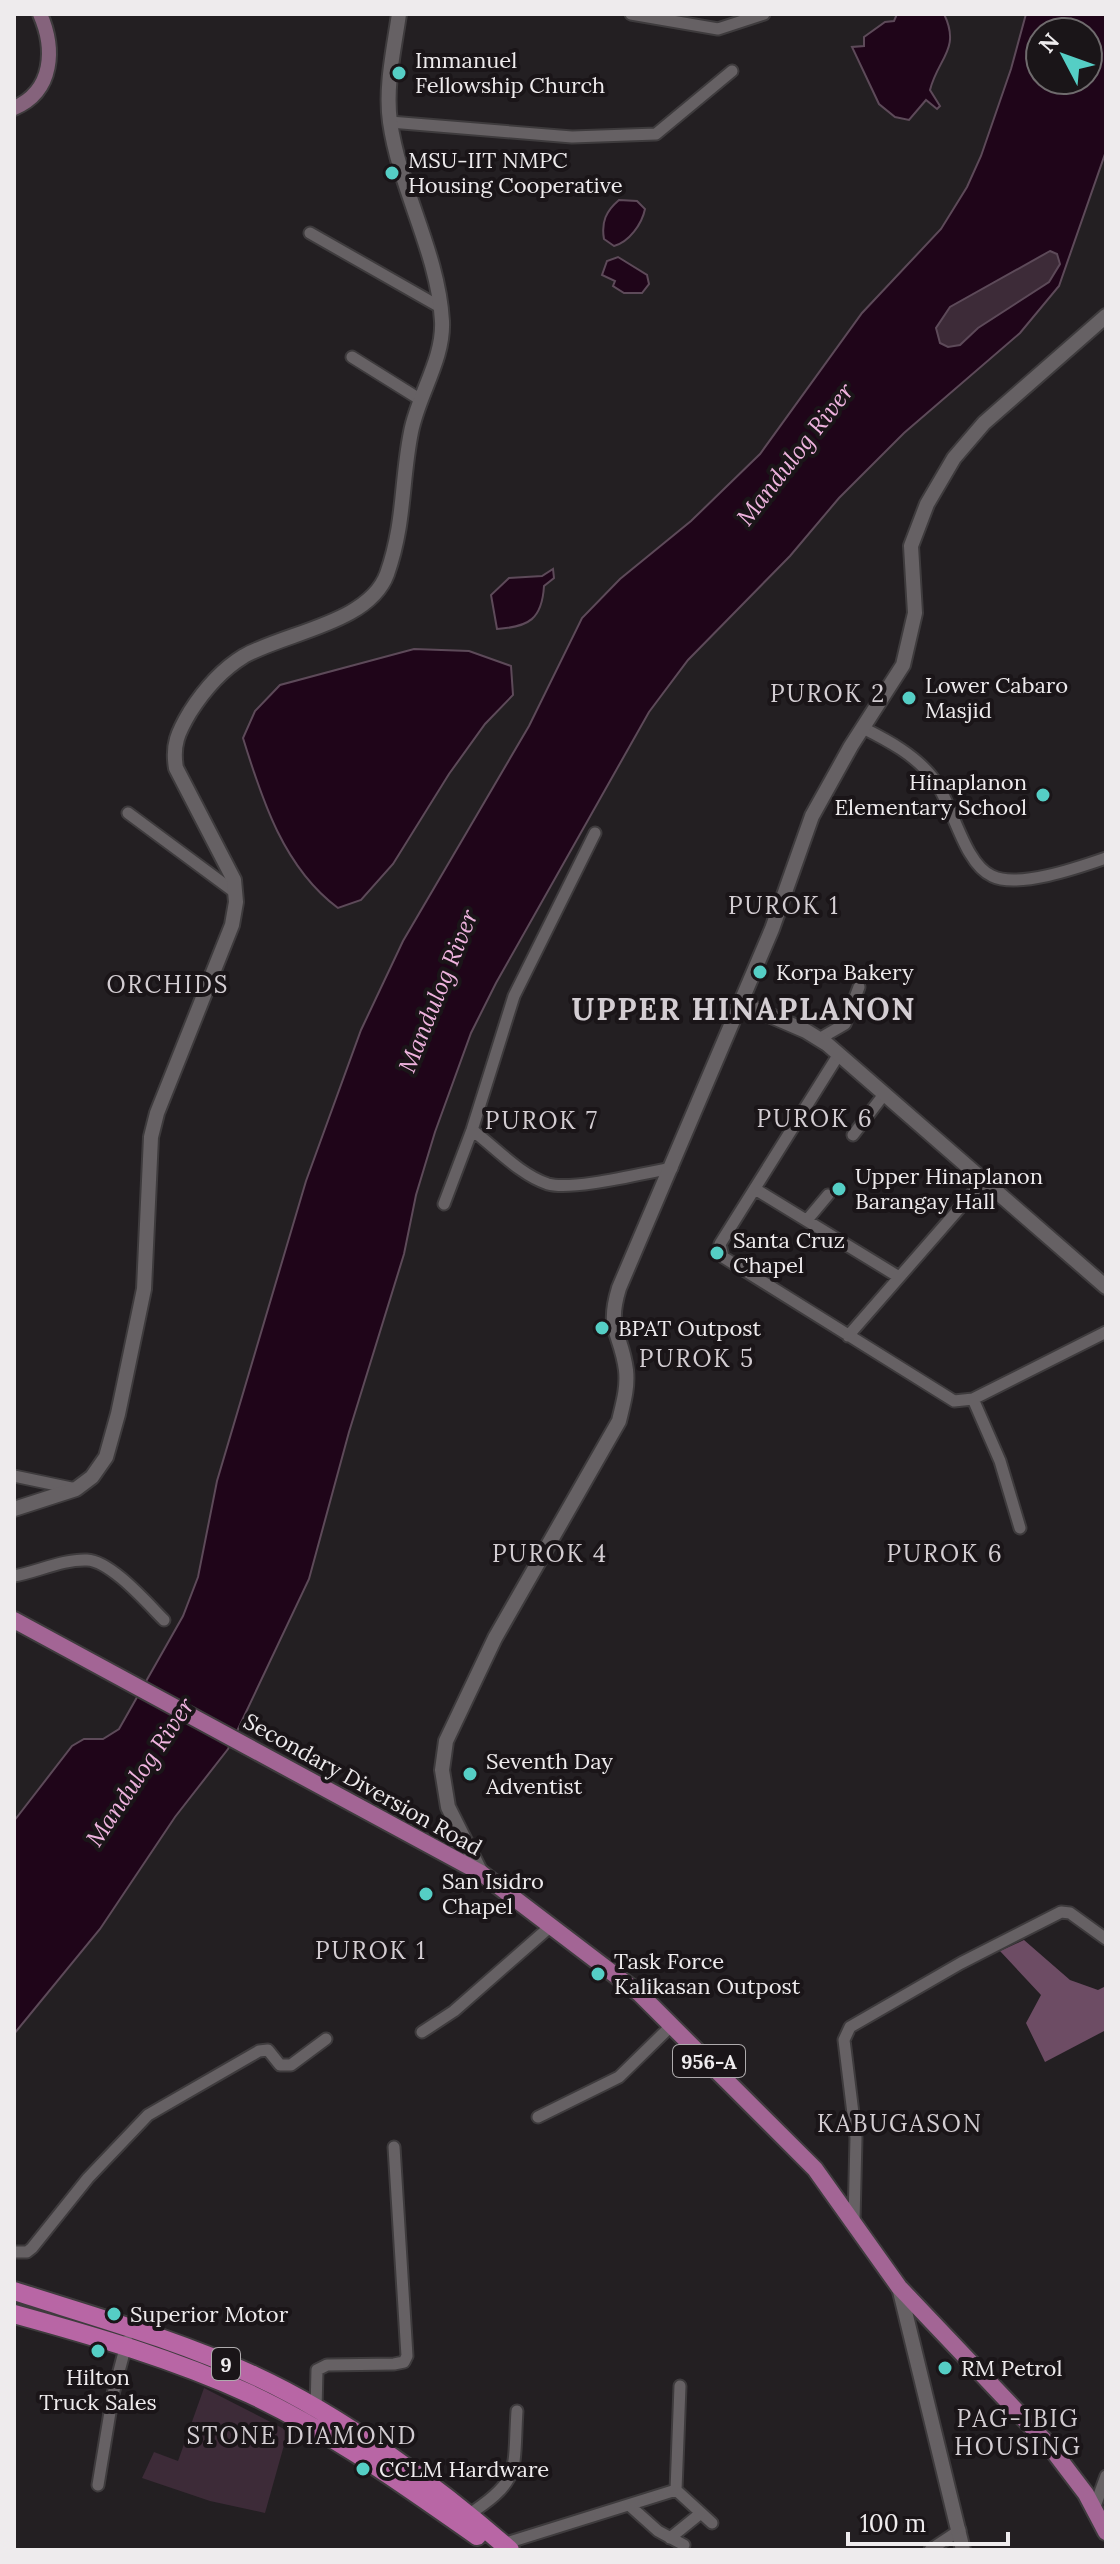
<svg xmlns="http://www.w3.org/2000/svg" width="1120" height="2564" viewBox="0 0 1120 2564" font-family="Lora,serif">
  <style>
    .green { fill: #3d2b38 }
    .forest { fill: #6d4c64 }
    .water { fill: #1f0519; stroke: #5d4a59; stroke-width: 2; fill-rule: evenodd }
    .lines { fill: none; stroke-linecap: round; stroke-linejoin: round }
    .minor-casing { stroke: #3e3b3d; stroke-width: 15 }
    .tertiary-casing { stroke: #3e3b3d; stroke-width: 18 }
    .secondary-casing { stroke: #3e3b3d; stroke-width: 18 }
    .primary-casing { stroke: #3e3b3d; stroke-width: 20 }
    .trunk-casing { stroke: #3e3b3d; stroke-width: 22 }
    .minor { stroke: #666164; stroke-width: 11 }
    .tertiary { stroke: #666164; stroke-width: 14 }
    .secondary { stroke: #85637c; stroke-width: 14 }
    .primary { stroke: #a36595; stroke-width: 16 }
    .trunk { stroke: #b866a5; stroke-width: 18 }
    .poi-dot { fill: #55cec5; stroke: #1a1518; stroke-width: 3 }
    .labels { text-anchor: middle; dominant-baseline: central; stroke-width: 8; stroke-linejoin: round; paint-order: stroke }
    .shield { fill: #1a1518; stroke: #aeabad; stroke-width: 2 }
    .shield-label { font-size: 20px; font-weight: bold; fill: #eeebed }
    .poi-label { font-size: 22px; fill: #eeebed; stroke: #1a1518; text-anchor: start }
    .street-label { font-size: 22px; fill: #eeebed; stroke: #1a1518 }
    .water-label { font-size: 24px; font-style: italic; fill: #eeb3de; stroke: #1a1518 }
    .neighbourhood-label { font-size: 24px; letter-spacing: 2px; fill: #d3cdd2; stroke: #1a1518 }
    .district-label { font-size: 30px; font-weight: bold; letter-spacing: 2px; fill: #d3cdd2; stroke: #1a1518 }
  </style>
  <rect width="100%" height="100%" fill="#231f22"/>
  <path class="green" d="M1050,251L1057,254L1060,264L1049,282L978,328L960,345L948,347L940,343L936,328L950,307Z
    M204,2388L288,2431L265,2513L210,2501L142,2478L154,2452L178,2461Z"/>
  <path class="forest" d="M1024,1940L1070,1980L1098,1990L1106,1986V2030L1045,2062L1026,2023L1041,1995L1000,1951Z"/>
  <path class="water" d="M897,14H944C961,49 938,58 930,90L940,106L937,109L926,100L909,120L895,117L879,104L852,47L864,46V37L885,22L894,21Z
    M1026,14H1106V151L1059,286L1020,333L904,433L839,498L790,556L688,660L649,712L496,983L471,1033L435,1132L416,1195L404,1254L349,1432L309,1579L238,1729L228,1749L175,1817L100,1929L14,2034V1821L72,1746L84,1739H103L119,1729L183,1616L198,1577L217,1481L306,1181L361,1030L403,941L529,726L582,618L620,579L691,521L760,454L862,313L941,229L967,187L981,156L1011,69ZM1040,32H1088V80H1040ZM1050,251L1057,254L1060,264L1049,282L978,328L960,345L948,347L940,343L936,328L950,307Z
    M619,200L637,201L645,209C642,224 629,242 614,246L604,239C601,222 606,211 619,200Z
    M618,257L647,275L649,284L642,293H624L613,286L615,281L602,275L607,261Z
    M553,569L554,578L544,586C542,619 529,627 497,629L491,595L509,578L542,576Z
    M414,649L469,651L511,666L513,695L485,724L449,774L393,864L361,900L338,908C284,868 262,800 243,738L255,711L280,685Z"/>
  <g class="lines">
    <defs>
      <path id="minor" d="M631,14L718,29L764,14
        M390,122L572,137L656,134L732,71
        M310,233L440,307
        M352,357L421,400
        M863,728C889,741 915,755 933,778C953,803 963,863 992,876C1018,889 1080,867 1106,858
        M128,813L236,893
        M819,1039L845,1024L859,987
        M839,1054L720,1244L723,1257L954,1401L973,1399L1106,1332
        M472,1130C495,1147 520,1175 548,1184C572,1191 644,1173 672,1168
        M853,1135L885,1093
        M755,1189L899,1277
        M444,1204L472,1130L514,996L595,833
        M807,1220L828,1195
        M848,1336L985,1179
        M973,1399L1000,1461L1020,1528
        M14,1476L76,1489
        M14,1576C37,1572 63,1559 87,1560C111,1561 147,1603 164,1620
        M422,2032L454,2011L552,1925
        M538,2117L619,2077L673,2024
        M854,2221L856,2138L844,2040L850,2027L961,1963L1061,1912L1070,1913L1106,1939
        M14,2252H27L32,2248L88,2178L148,2115L259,2051L268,2050L280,2065H291L326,2039
        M316,2409L317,2370L327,2365L394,2364L404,2362L407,2356L394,2147
        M98,2485L113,2394L127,2341
        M676,2490L712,2523
        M629,2505L658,2531L684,2545
        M1094,2509L1106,2476
        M468,2515C522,2480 513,2471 517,2411
        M670,2538L701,2513
        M503,2544L676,2490L680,2386
        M930,2550L960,2530"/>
      <path id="tertiary" d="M741,1003L806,1031L827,1044L1106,1287
        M14,1509L76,1489L92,1477L106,1457L118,1414L144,1289L151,1137L157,1113L232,925L236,902L234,880L176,768C172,745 178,732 190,712C204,690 221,670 244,656C287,632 369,623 387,574C405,523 401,482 411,432C418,395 444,359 442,321C438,252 400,191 390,122C385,87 394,49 399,14
        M481,1873L448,1807L442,1770L446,1741L495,1638L619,1421C623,1404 628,1388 626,1370C621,1332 606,1331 619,1288L772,929L812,816L851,746L903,665L915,613L911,546L927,504L954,458L984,423L1106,316
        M899,2287L963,2550"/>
      <path id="secondary" d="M14,108C54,91 55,48 40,14"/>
      <path id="primary" d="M14,1620L481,1873L640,1994L815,2169L899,2287L1048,2444L1086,2494L1106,2532"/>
      <path id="trunk" d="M14,2291C95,2317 178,2340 255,2376C342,2416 438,2487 510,2550
        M14,2314C94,2336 174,2359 250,2394C331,2432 404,2485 477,2536"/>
    </defs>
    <use href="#minor" class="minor-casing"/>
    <use href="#tertiary" class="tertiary-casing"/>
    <use href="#secondary" class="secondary-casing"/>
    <use href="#primary" class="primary-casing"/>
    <use href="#trunk" class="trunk-casing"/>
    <use href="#minor" class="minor"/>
    <use href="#tertiary" class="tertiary"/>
    <use href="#secondary" class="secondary"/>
    <use href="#primary" class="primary"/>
    <use href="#trunk" class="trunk"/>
  </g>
  <g class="poi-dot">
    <circle cx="399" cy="73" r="8"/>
    <circle cx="392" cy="173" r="8"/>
    <circle cx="909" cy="698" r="8"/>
    <circle cx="1043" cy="795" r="8"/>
    <circle cx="760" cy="972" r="8"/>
    <circle cx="839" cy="1189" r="8"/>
    <circle cx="717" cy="1253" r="8"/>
    <circle cx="602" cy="1328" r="8"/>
    <circle cx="470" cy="1774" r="8"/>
    <circle cx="426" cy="1894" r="8"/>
    <circle cx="598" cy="1974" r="8"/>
    <circle cx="114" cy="2314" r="8"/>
    <circle cx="98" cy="2351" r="8"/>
    <circle cx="945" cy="2368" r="8"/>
    <circle cx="363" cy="2469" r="8"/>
  </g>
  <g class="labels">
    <g class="shield">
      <rect x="673" y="2045" width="72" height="32" rx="6"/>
      <rect x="212" y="2348" width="28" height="32" rx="6"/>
    </g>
    <g class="shield-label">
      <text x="709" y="2061">956-A</text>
      <text x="226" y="2364">9</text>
    </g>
    <g class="poi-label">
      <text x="415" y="60">Immanuel<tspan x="415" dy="25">Fellowship Church</tspan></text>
      <text x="408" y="160">MSU-IIT NMPC<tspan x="408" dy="25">Housing Cooperative</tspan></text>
      <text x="925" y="685">Lower Cabaro<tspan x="925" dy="25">Masjid</tspan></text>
      <text x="1027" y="782" text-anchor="end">Hinaplanon<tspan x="1027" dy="25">Elementary School</tspan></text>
      <text x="776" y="972">Korpa Bakery</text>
      <text x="855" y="1176">Upper Hinaplanon<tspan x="855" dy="25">Barangay Hall</tspan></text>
      <text x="733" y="1240">Santa Cruz<tspan x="733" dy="25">Chapel</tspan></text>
      <text x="618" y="1328">BPAT Outpost</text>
      <text x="486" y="1761">Seventh Day<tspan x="486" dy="25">Adventist</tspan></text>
      <text x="442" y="1881">San Isidro<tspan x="442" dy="25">Chapel</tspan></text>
      <text x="614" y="1961">Task Force<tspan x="614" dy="25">Kalikasan Outpost</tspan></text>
      <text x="130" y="2314">Superior Motor</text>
      <text x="961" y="2368">RM Petrol</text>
      <text x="98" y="2377" text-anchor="middle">Hilton<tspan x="98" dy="25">Truck Sales</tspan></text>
      <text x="379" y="2469">CCLM Hardware</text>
    </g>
    <g class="street-label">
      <text transform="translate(363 1784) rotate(29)">Secondary Diversion Road</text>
    </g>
    <g class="water-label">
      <text transform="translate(795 454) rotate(-52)">Mandulog River</text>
      <text transform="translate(438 991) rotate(-68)">Mandulog River</text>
      <text transform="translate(140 1772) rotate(-56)">Mandulog River</text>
    </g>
    <g class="neighbourhood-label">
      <text x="828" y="693">PUROK 2</text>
      <text x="784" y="905">PUROK 1</text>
      <text x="168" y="984">ORCHIDS</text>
      <text x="815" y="1118">PUROK 6</text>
      <text x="542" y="1120">PUROK 7</text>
      <text x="697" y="1358">PUROK 5</text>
      <text x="550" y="1553">PUROK 4</text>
      <text x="945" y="1553">PUROK 6</text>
      <text x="371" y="1950">PUROK 1</text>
      <text x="900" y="2123">KABUGASON</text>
      <text x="1018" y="2418">PAG-IBIG<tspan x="1018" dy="28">HOUSING</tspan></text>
      <text x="302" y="2435">STONE DIAMOND</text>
    </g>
    <g class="district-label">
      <text x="744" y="1009">UPPER HINAPLANON</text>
    </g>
  </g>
  <rect width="1120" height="2564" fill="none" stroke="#eeebed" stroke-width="32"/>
  <g transform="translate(1064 56) rotate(311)"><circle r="38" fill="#1a1518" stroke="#6f6b6d" stroke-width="2"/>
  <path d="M0-6L14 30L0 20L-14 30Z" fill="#55cec5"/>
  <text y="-12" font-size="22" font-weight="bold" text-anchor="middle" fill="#eeebed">N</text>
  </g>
  <path d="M848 2532v12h160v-12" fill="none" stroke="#eeebed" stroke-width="4"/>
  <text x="860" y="2532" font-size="24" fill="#eeebed" stroke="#1a1518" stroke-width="6" paint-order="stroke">100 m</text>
</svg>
